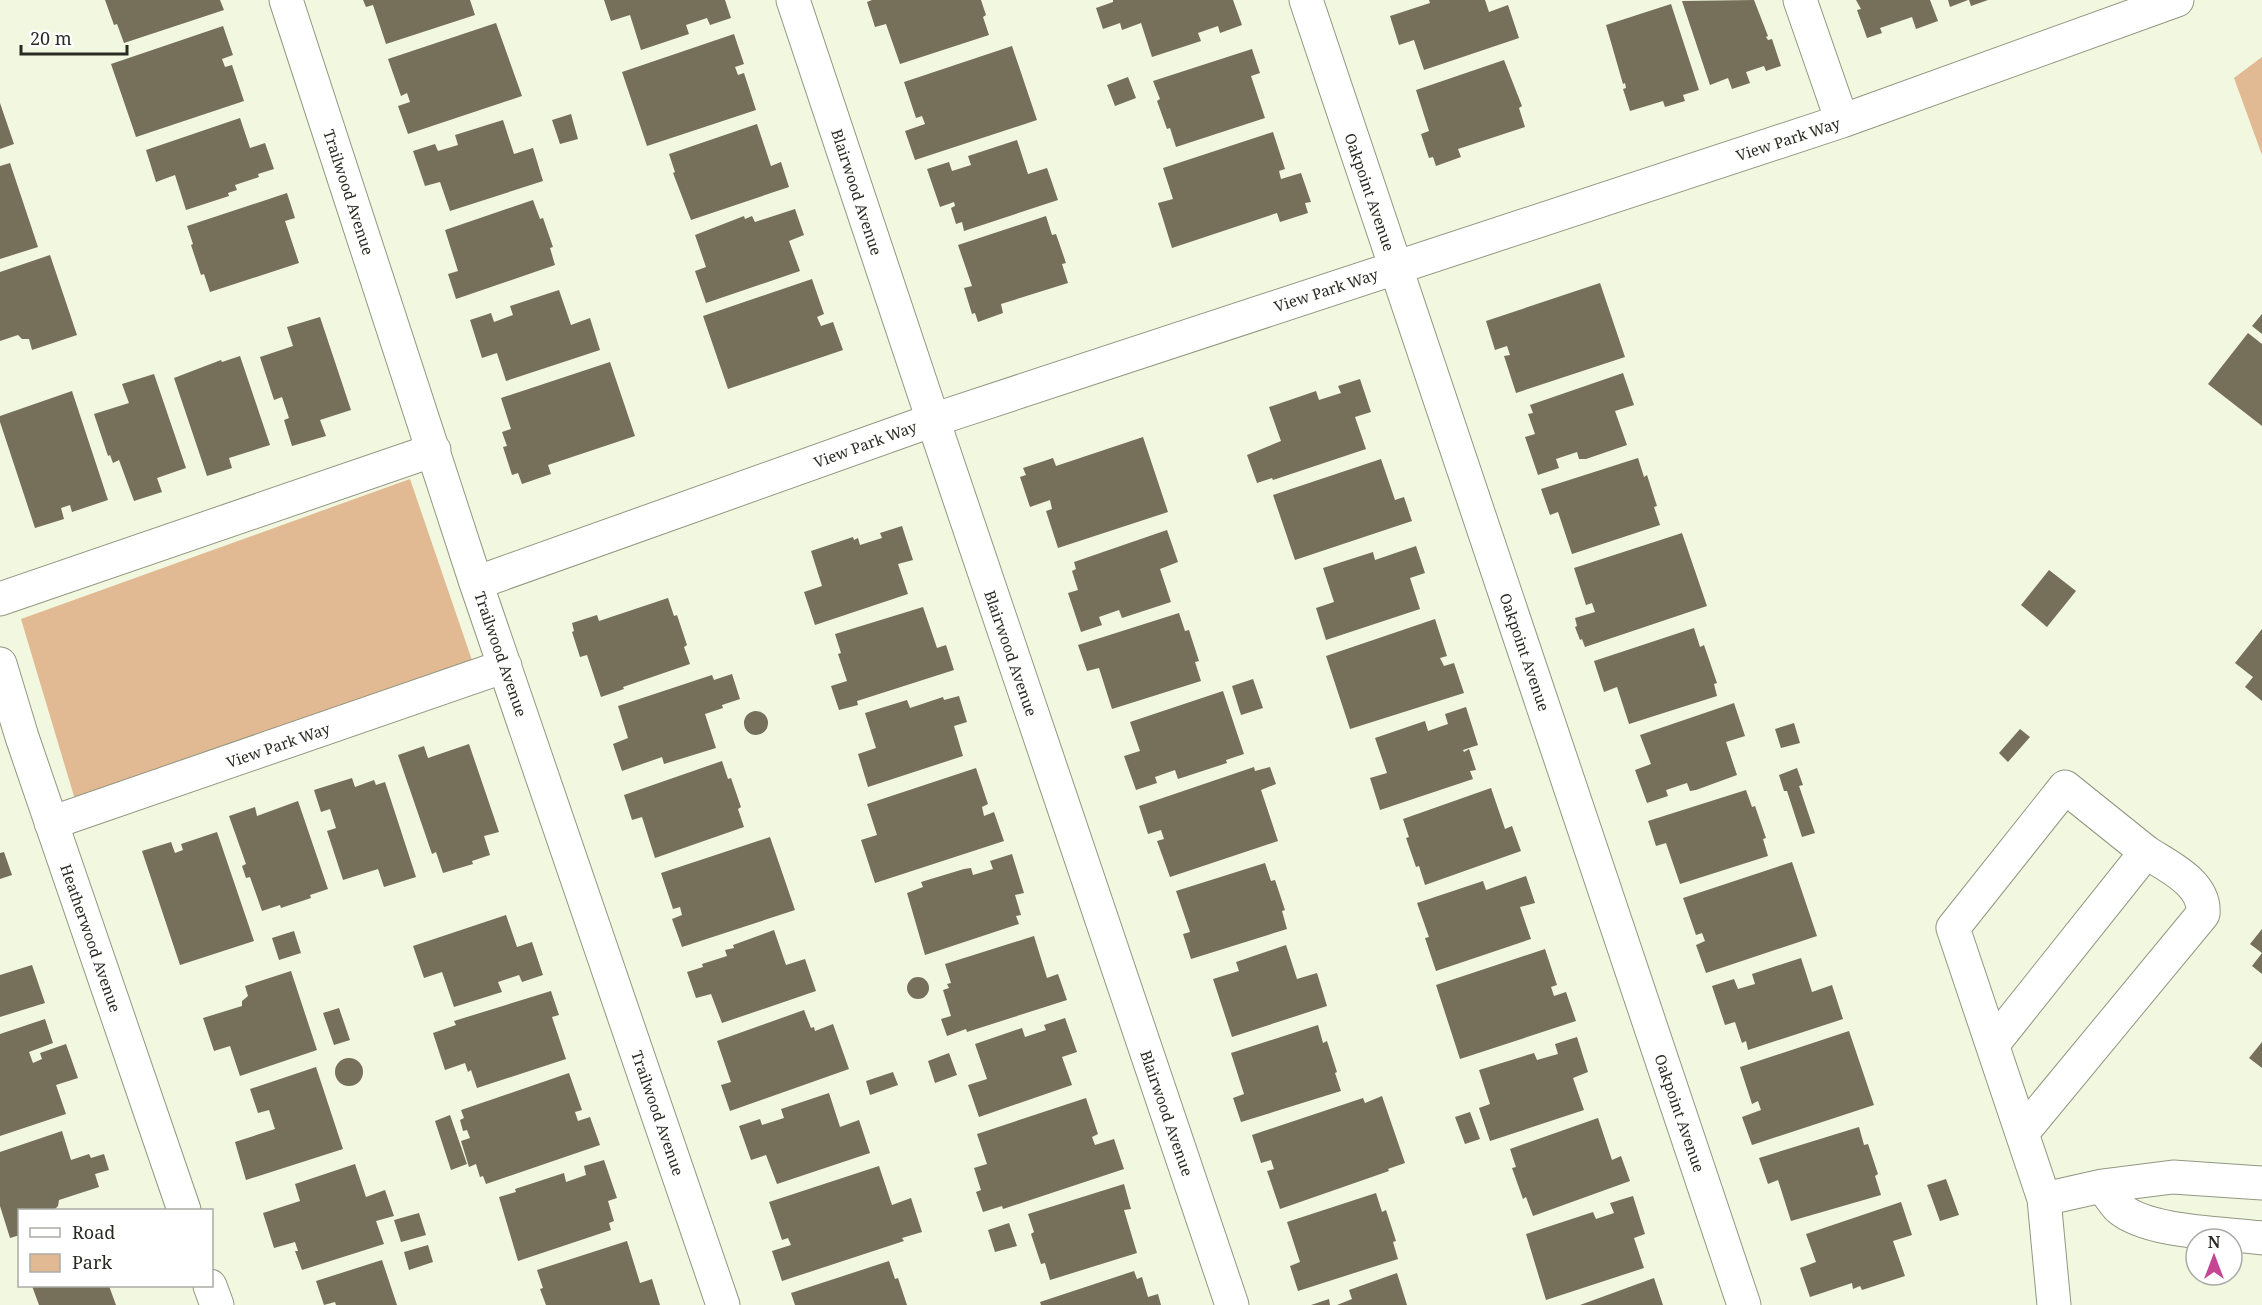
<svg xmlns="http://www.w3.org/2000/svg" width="2262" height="1305" viewBox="0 0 2262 1305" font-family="'Noto Serif',serif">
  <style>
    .green { fill: #e1b992 }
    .building { fill: #766f5a }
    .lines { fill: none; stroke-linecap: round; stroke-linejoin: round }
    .minor-casing { stroke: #929781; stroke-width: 35 }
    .minor { stroke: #fff; stroke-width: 33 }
    .labels { text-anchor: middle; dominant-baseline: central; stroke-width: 6; stroke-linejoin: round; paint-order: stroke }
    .street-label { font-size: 15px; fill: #2a2c23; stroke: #fff }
  </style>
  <rect width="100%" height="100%" fill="#f2f7e0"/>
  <path class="green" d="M2262,57V155L2234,78Z
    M410,479L475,669L76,803L21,619Z"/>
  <path class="building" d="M105,0H220L224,10L124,43L117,24L114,25Z
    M363,0H470L475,15L386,44L373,5L366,7Z
    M604,0H725L731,18L710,25L707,18L686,25L689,34L641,50L630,15L611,21Z
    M872,0H981L986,15L983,17L989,35L900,64L886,24L875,27L867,2Z
    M1113,0H1233L1242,25L1220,33L1218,26L1198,33L1201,41L1152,57L1141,23L1122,30L1120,23L1103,29L1096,8L1113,2Z
    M1429,0H1485L1489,12L1508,5L1519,38L1424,70L1414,40L1399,45L1390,16L1430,3Z
    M1754,0L1768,36L1766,37L1768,40L1772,39L1781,66L1766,71L1764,66L1746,72L1750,83L1732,89L1728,78L1710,85L1682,1Z
    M1856,0H1930L1938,21L1916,29L1912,17L1880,28L1882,33L1867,38L1857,10L1861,9Z
    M1948,0H1968L1950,7Z
    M1969,0H1988L1971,6Z
    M1671,4L1699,90L1683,95L1685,101L1665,107L1663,101L1630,111L1623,89L1626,88L1625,83L1623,84L1606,25Z
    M496,23L522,96L408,134L398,106L410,102L407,93L401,96L388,59Z
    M223,26L233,55L222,59L225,67L232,65L244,101L136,137L111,64Z
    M734,34L744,64L735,67L738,75L744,73L756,110L647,146L622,72Z
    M1012,46L1037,120L915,160L905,131L925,124L922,116L916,118L904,82Z
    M1252,49L1260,73L1251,76L1265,118L1176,147L1170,128L1167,129L1157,101L1160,99L1153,81Z
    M1504,60L1522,106L1519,108L1525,127L1458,149L1461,157L1436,166L1433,157L1429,158L1421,134L1429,131L1416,90Z
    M1128,77L1136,98L1115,106L1107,85Z
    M0,103L14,144L0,149Z
    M571,114L578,139L560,144L552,120Z
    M240,118L250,148L265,143L274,169L258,174L259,177L235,185L237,190L228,193L229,196L186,210L175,175L156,182L146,150Z
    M503,120L514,154L533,148L543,181L450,211L440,182L425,186L413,151L435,144L438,151L458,145L455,135Z
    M757,124L771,166L781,162L789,187L691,220L673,173L675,172L669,154Z
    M1273,132L1285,169L1279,171L1281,179L1301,173L1311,202L1305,203L1308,213L1280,222L1277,213L1172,248L1158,203L1173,199L1163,168Z
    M1017,140L1028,174L1047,168L1058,200L964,231L962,222L956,224L951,208L955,206L954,202L940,207L927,169L949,162L952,171L971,165L968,156Z
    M10,163L38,247L0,259V166Z
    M287,193L295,218L285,221L299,263L210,292L204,274L201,275L191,245L193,244L187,226Z
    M533,200L540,219L543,218L553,247L550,248L555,265L456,299L448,274L458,271L445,230Z
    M795,209L804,235L789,241L800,271L706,303L695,271L706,267L695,235L744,216L745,219L752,216L755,222Z
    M1046,216L1052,235L1056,234L1066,263L1062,264L1068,283L1001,304L1003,313L978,322L975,313L972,314L964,288L972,286L958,245Z
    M50,255L77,335L32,350L29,339H22L18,335L0,341V272Z
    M812,279L824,314L817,317L821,326L833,322L843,350L728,389L703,316Z
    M1600,283L1625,357L1516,393L1504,356L1510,355L1507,346L1495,350L1486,321Z
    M559,290L571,325L590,318L600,350L506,381L497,353L482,358L470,320L491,313L494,322L513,315L510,306Z
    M2262,314V334L2252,326Z
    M320,317L351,410L320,420L326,436L292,446L284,420L289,418L282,397L274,400L260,357L293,346L287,327Z
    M2248,333L2262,344V426L2208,384Z
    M240,356L270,445L229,458L232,468L207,476L174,378L221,360L222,362Z
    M610,362L635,436L548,465L551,474L522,484L518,473L512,475L503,447L507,446L502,432L511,429L501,398Z
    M1623,373L1634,405L1615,411L1627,445L1586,459H1579L1577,452L1556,459L1559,468L1538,475L1525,437L1535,434L1528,414L1533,413L1530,405Z
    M154,374L186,468L157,478L162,492L134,501L119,460L113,463L110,455L108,456L94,414L129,403L122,384Z
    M1360,379L1371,412L1355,417L1366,449L1273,480L1272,478L1257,483L1247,455L1281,441L1269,407L1316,391L1319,400L1341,393L1338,386Z
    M72,391L108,500L72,512L70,505L61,508L64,519L35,528L0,422V416Z
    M1143,437L1168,512L1058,548L1046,511L1052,509L1050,500L1030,507L1020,477L1026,475L1023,468L1053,458L1056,466Z
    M1638,458L1644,477L1647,475L1657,506L1654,507L1660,525L1572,554L1558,512L1550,515L1541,489Z
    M1381,459L1395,500L1404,497L1412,521L1295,560L1273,495Z
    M902,526L913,560L898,564L908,594L815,625L804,592L822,586L811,551L853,537L854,540L858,538L860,545L882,538L880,533Z
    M1167,530L1178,562L1160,569L1171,602L1122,618L1119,610L1099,617L1102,625L1081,632L1068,593L1078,590L1072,571L1076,569L1074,562Z
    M1682,533L1707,606L1585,647L1582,639L1580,640L1575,627L1577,626L1575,618L1595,612L1592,603L1586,605L1574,568Z
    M1416,546L1425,573L1410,578L1420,609L1326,640L1316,608L1334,602L1323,568L1373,552L1375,560Z
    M2049,570L2076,591L2047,627L2021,605Z
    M668,598L674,616L677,615L687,645L684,647L690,664L623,687L624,689L601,697L587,655L580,657L572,632L574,631L572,623L597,615L599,621Z
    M923,607L937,648L946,645L954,670L857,701L858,705L839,710L831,686L847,681L838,654L841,653L835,634Z
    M1179,613L1185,631L1189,630L1199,661L1195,662L1201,681L1112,709L1099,668L1087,671L1078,645Z
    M1435,619L1447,656L1440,658L1444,666L1454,663L1464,693L1350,729L1326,656Z
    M1694,628L1700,647L1704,645L1717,683L1714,684L1717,696L1629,724L1617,687L1604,692L1594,661Z
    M2262,629V701L2245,687L2253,677L2235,663Z
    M732,674L740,699L722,705L723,708L705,714L716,748L664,764L662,757L622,771L613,744L628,738L618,706L712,675L714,680Z
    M1253,679L1263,708L1241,715L1232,686Z
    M1223,691L1244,754L1226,760L1227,763L1178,779L1175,770L1155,777L1157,783L1136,790L1124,756L1140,751L1130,722Z
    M959,696L967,722L954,726L963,756L868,787L858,754L876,748L865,713L907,700L910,708L943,697L944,700Z
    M1734,703L1745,736L1726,742L1737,775L1696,790L1690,791L1687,783L1666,790L1668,796L1647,803L1635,770L1651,764L1640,735Z
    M1466,707L1478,745L1463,750L1464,752L1469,749L1476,770L1470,771L1473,779L1380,810L1370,778L1387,773L1375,738L1425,721L1428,731L1448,724L1445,714Z
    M744 723a12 12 0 1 1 24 0a12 12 0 1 1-24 0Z
    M1794,723L1800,743L1781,748L1775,729Z
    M2020,729L2030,737L2008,762L1999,753Z
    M469,744L499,832L484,836L490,855L472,861L473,864L443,873L436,852L432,854L398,755L424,746L428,758Z
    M722,761L728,779L731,778L741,807L738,809L744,827L655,858L642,817L632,820L624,795Z
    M1254,767L1255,771L1270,767L1276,784L1261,790L1278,841L1170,877L1157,841L1164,839L1161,830L1148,834L1139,806Z
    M976,768L988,804L982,807L984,816L994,812L1004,841L875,883L861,840L877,835L867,804Z
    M1797,768L1803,785L1799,786L1815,833L1802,837L1787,791H1784L1779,775Z
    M352,778L355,787L374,780L376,785L385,782L416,877L384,887L378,869L343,880L327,831L336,828L330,809L321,812L314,790Z
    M1491,788L1505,829L1512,826L1521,851L1425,885L1419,866L1416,867L1406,838L1409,837L1403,819Z
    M1746,790L1752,807L1755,806L1766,838L1763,839L1768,856L1680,884L1666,843L1656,846L1648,821Z
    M298,801L328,889L310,895L311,898L281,908L280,905L262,911L250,877L246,878L242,866L246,864L229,816L255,807L257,816Z
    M217,832L254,941L180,965L142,851L171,842L175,853L183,850L181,844Z
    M770,837L795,910L682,947L672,919L682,915L680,907L673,909L661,873Z
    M4,852L12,875L0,879V853Z
    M1012,854L1024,893L1015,895L1021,915L1016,916L1019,924L925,955L907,893L923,887L921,882L964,869L971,868L973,875L993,869L990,861Z
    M1792,862L1817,936L1706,973L1696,945L1705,941L1702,933L1696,935L1683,898Z
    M1265,863L1271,881L1275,880L1285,910L1282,911L1287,929L1191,959L1183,934L1190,932L1176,891Z
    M1526,876L1535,903L1520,907L1531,939L1436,971L1425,938L1429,937L1417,903L1483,881L1486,890Z
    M506,915L517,947L532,942L543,975L522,982L519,975L498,982L502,992L454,1007L442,972L424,978L413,946Z
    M2262,929V974L2252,966L2262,953L2250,944Z
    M774,930L786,965L805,959L816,991L722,1023L711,994L696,998L687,972L703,967L702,964L727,956L725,950L734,948L733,945Z
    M294,931L301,953L279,960L272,938Z
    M1034,936L1047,978L1058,974L1067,1000L967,1032L966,1029L947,1036L941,1019L951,1016L943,990L949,988L947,984L951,983L945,964Z
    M1286,945L1297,979L1317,973L1327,1006L1232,1037L1213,979L1239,971L1236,962Z
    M1545,949L1557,985L1551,987L1554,996L1566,992L1576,1021L1460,1059L1436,985Z
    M1801,958L1812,992L1832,985L1843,1019L1748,1050L1746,1041L1742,1043L1735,1022L1725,1025L1712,986L1734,979L1738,989L1755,984L1752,974Z
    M32,965L45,1003L0,1017V975Z
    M291,971L317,1050L240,1076L230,1046L214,1051L203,1018L242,1006V1001L248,996L245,986Z
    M907 988a11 11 0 1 1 22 0a11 11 0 1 1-22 0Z
    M551,991L559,1015L552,1017L566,1059L477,1088L471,1070L468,1072L465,1063L445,1070L433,1033L456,1025L454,1021Z
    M339,1008L350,1040L334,1045L323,1013Z
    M804,1010L811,1028L814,1027L815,1031L833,1024L849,1069L730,1111L721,1085L731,1082L717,1041Z
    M1065,1018L1077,1052L1062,1057L1072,1085L979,1117L968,1085L987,1079L975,1044L1022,1028L1025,1037L1046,1030L1044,1025Z
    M45,1019L53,1043L29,1052L33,1063L42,1059L40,1053L66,1044L78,1078L56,1085L66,1114L0,1136V1034Z
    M1318,1025L1323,1043L1327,1041L1337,1072L1335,1073L1341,1091L1241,1122L1233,1098L1244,1094L1231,1053Z
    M1849,1031L1874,1105L1752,1145L1742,1117L1761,1110L1758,1101L1752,1104L1740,1067Z
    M1577,1037L1588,1072L1573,1078L1584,1110L1490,1141L1479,1108L1490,1104L1479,1070L1534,1053L1537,1060L1558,1054L1555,1044Z
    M2262,1042V1068L2249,1058Z
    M949,1053L957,1075L935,1083L928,1061Z
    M335 1072a14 14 0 1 1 28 0a14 14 0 1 1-28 0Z
    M316,1067L343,1149L246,1180L235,1142L275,1129L269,1110L258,1113L250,1089Z
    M893,1072L898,1085L870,1095L866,1081Z
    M569,1073L582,1110L575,1112L578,1121L590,1117L600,1145L486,1184L483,1176L480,1177L476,1164L469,1167L461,1141L470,1138L467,1130L463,1131L460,1120L464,1118L461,1110Z
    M829,1093L840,1127L859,1120L870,1153L777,1184L766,1155L751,1160L739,1126L760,1119L762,1125L784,1118L781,1109Z
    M1382,1096L1405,1163L1388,1169L1389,1171L1280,1209L1267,1171L1274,1169L1271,1160L1261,1163L1252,1135L1363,1098L1365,1103Z
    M1086,1098L1098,1134L1092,1137L1095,1145L1114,1139L1124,1169L1003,1209L1002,1206L983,1212L976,1192L981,1190L974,1168L987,1164L977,1134Z
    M1470,1112L1480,1139L1465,1144L1455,1117Z
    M450,1115L467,1164L451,1170L435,1121Z
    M1598,1118L1612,1160L1621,1156L1630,1181L1533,1216L1526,1197L1523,1199L1512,1168L1516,1167L1510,1149Z
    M1859,1127L1864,1145L1868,1144L1878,1174L1875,1176L1881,1195L1791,1221L1778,1180L1768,1184L1759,1158Z
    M62,1131L71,1160L89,1154L91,1158L104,1154L109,1170L95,1174L99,1187L59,1200L58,1206L54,1210H20V1235L10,1238L0,1206V1152Z
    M604,1160L617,1198L608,1201L614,1221L609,1223L611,1230L518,1261L499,1197L516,1192L515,1189L564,1173L566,1182L586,1175L584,1166Z
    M355,1164L366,1197L385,1190L394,1216L376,1221L384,1244L302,1270L295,1251H298L295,1242L274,1248L263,1213L300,1201L295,1184Z
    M879,1166L892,1205L911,1198L922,1232L902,1238L904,1241L782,1281L772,1251L791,1245L788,1238L782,1240L769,1202Z
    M1946,1179L1959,1215L1940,1221L1927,1185Z
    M1124,1184L1131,1209L1124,1210L1137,1253L1050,1280L1045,1263L1041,1264L1031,1234L1034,1232L1028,1214Z
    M1376,1193L1382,1212L1386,1210L1396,1241L1393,1242L1398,1259L1298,1291L1290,1266L1300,1262L1287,1222Z
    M1633,1196L1645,1234L1634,1238L1644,1268L1546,1300L1526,1234L1593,1212L1596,1219L1614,1213L1610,1203Z
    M1901,1202L1912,1235L1893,1241L1905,1276L1862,1290L1860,1286L1853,1289L1852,1283L1810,1297L1800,1268L1816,1262L1806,1234Z
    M419,1213L426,1235L401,1242L394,1220Z
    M1009,1223L1017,1246L995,1252L988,1230Z
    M627,1241L640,1283L652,1279L660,1305H546L540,1289L543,1288L537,1270Z
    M428,1245L433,1262L409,1270L404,1252Z
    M382,1260L397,1305H336L335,1302L324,1305L316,1281Z
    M889,1261L895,1279L898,1278L907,1305H795L791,1293Z
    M1134,1271L1137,1279L1142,1277L1148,1297L1158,1294L1161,1305H1041L1040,1302Z
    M1397,1273L1407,1305H1337L1352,1299L1349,1290Z
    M1654,1278L1663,1305H1580Z
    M32,1286H109L116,1305H39Z
    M1329,1299L1330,1305H1311Z"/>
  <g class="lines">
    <defs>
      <path id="minor" d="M286,0L476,583L723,1305
        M793,0L933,420L1232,1305
        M1306,0L1744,1305
        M1800,0L1842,121
        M476,583L933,420L1842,121L2177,0
        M0,599L434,450
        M0,664L22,737L184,1210
        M51,823L505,666
        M1993,1044L2146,852L2065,787L1953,928L2044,1199L2054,1305
        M2023,1132L2203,914C2206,883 2167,866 2146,852
        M2102,1186C2108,1193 2113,1202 2119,1208C2148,1233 2224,1233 2262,1238
        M2044,1199L2102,1186L2173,1177L2262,1183
        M210,1286L217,1305"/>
    </defs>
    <use href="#minor" class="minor-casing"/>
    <use href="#minor" class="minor"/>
  </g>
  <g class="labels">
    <g class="street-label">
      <text transform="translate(1788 139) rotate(-18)">View Park Way</text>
      <text transform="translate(349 192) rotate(72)">Trailwood Avenue</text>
      <text transform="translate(857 192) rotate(72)">Blairwood Avenue</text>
      <text transform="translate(1370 192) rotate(71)">Oakpoint Avenue</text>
      <text transform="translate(1326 290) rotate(-18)">View Park Way</text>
      <text transform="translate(865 444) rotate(-20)">View Park Way</text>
      <text transform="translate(1525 652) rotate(71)">Oakpoint Avenue</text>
      <text transform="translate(1011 653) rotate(71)">Blairwood Avenue</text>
      <text transform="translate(501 654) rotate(71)">Trailwood Avenue</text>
      <text transform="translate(278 745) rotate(-19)">View Park Way</text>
      <text transform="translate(91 938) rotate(71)">Heatherwood Avenue</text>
      <text transform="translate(658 1113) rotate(71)">Trailwood Avenue</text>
      <text transform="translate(1167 1113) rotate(71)">Blairwood Avenue</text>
      <text transform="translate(1680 1113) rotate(71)">Oakpoint Avenue</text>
    </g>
  </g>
  <rect x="18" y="1209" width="195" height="78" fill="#ffffff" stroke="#aaaba7" stroke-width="1.5"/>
  <rect x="30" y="1228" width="30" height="9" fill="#ffffff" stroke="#aaaba7" stroke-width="1.5"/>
  <text x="72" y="1239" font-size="18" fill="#2a2c23">Road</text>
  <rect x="30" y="1254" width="30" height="18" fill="#e1b992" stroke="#aaaba7" stroke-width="1.5"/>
  <text x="72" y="1269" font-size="18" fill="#2a2c23">Park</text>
  <g transform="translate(2214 1257)"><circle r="28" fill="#ffffff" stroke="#aaaba7" stroke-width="1.5"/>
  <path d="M0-4.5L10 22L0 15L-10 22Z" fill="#c54693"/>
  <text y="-9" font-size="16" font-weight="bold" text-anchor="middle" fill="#2a2c23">N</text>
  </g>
  <path d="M21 45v9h106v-9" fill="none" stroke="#2a2c23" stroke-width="3"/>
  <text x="30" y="45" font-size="18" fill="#2a2c23" stroke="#ffffff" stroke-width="4.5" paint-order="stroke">20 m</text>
</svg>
